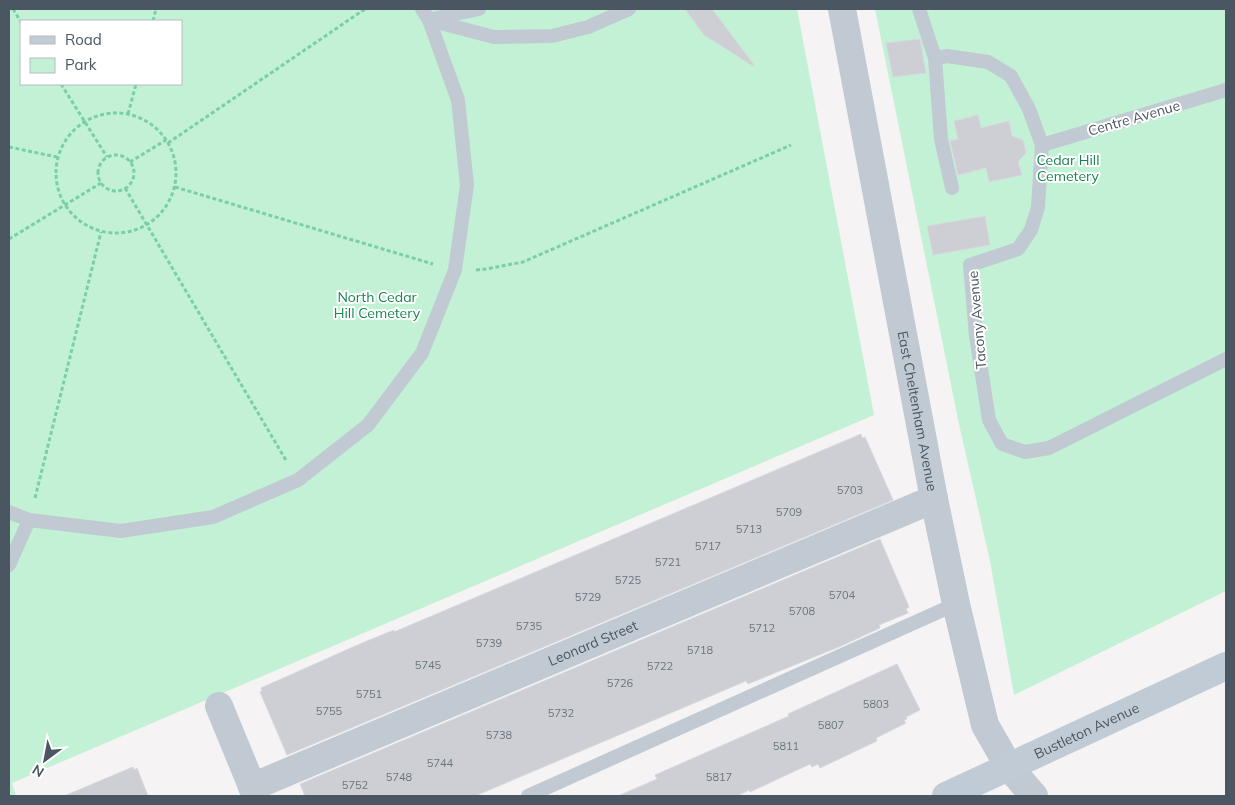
<svg xmlns="http://www.w3.org/2000/svg" width="1235" height="805" viewBox="0 0 1235 805" font-family="Mulish,sans-serif">
  <style>
    .green { fill: #c3f1d5; fill-rule: evenodd }
    .building { fill: #cdcfd5; stroke: #d7d9de }
    .lines { fill: none; stroke-linecap: round; stroke-linejoin: round }
    .path { stroke: #7ad0a6; stroke-width: 3; stroke-dasharray: 4 2.5; stroke-linecap: butt }
    .service { stroke: #c1cad2; stroke-width: 14 }
    .minor { stroke: #c1cad2; stroke-width: 28 }
    .tertiary { stroke: #c1cad2; stroke-width: 28 }
    .secondary { stroke: #c1cbd6; stroke-width: 28 }
    .labels { text-anchor: middle; dominant-baseline: central; stroke-width: 4; stroke-linejoin: round; paint-order: stroke }
    .number-label { font-size: 11px; fill: #6b747e }
    .street-label { font-size: 14px; fill: #4a5661; stroke: #fff }
    .park-label { font-size: 14px; fill: #17864f; stroke: #fff }
  </style>
  <rect width="100%" height="100%" fill="#f5f3f3"/>
  <path class="green" d="M9,9H797L874,415L12,783L16,796H9ZM21,21H181V84H21Z
    M875,9H1226V591L1014,695L990,561L959,424Z"/>
  <path class="building" d="M685,9H712L754,65L753,66L704,35Z
    M920,39L926,73L893,77L886,43Z
    M978,115L981,128L1009,121L1012,136L1023,140L1026,153L1018,162L1022,175L989,182L986,168L958,175L950,141L958,139L954,121Z
    M985,216L990,245L933,255L927,226Z
    M861,434L862,438L865,437L893,500L287,755L260,692L262,691L261,688L362,643L394,630V632Z
    M880,539L909,607L906,609L908,613L879,625L880,628L841,646L748,684L746,681L475,796H305L300,784Z
    M897,664L920,710L906,717L907,719L904,720L906,723L876,738L877,741L820,768L818,764L812,767L810,764L750,792L749,790L737,796H618L657,779L655,775L789,716L788,714Z
    M133,767L134,770L137,768L148,796H64Z"/>
  <g class="lines">
    <path class="path" d="M13,9L21,22
      M153,21L156,9
      M61,84L107,157
      M56 173a60 60 0 1 1 120 0a60 60 0 1 1-120 0Z
      M128,114L136,84
      M168,143L365,9
      M9,147L57,157
      M98 173a18 18 0 1 1 36 0a18 18 0 1 1-36 0Z
      M130,162L166,140
      M175,187L433,264
      M125,188L287,462
      M9,239L101,183
      M476,270L486,269L523,262L791,145
      M35,498L101,232"/>
    <path class="service" d="M919,9L935,58L947,56L988,62L1011,76L1029,109L1042,145L1038,207L1031,230L1018,249L970,265L976,336L989,420L1002,444L1025,452L1049,448L1226,359
      M432,19L479,9
      M429,20L494,37L552,36L588,27L629,9
      M935,58L941,139L952,188
      M1042,145L1226,90
      M9,512L29,520L121,531L213,517L298,480L368,425L422,353L455,270L467,185L458,100L429,20L422,9
      M9,565L29,520
      M528,796L956,604"/>
    <g class="minor">
      <path d="M219,706L256,796"/>
      <path id="s1" d="M252,787L934,499"/>
    </g>
    <path class="tertiary" id="s2" d="M842,9L934,499L956,604L985,725L1009,767L1034,796"/>
    <path class="secondary" id="s3" d="M946,796L1226,666"/>
  </g>
  <g class="labels">
    <g class="number-label">
      <text x="850" y="490">5703</text>
      <text x="789" y="512">5709</text>
      <text x="749" y="529">5713</text>
      <text x="708" y="546">5717</text>
      <text x="668" y="562">5721</text>
      <text x="628" y="580">5725</text>
      <text x="842" y="595">5704</text>
      <text x="588" y="597">5729</text>
      <text x="802" y="611">5708</text>
      <text x="529" y="626">5735</text>
      <text x="762" y="628">5712</text>
      <text x="489" y="643">5739</text>
      <text x="700" y="650">5718</text>
      <text x="428" y="665">5745</text>
      <text x="660" y="666">5722</text>
      <text x="620" y="683">5726</text>
      <text x="369" y="694">5751</text>
      <text x="876" y="704">5803</text>
      <text x="329" y="711">5755</text>
      <text x="561" y="713">5732</text>
      <text x="831" y="725">5807</text>
      <text x="499" y="735">5738</text>
      <text x="786" y="746">5811</text>
      <text x="440" y="763">5744</text>
      <text x="399" y="777">5748</text>
      <text x="719" y="777">5817</text>
      <text x="355" y="785">5752</text>
    </g>
    <g class="street-label">
      <text transform="translate(1134 118) rotate(-16)">Centre Avenue</text>
      <text transform="translate(977 320) rotate(-95)">Tacony Avenue</text>
      <text stroke="none"><textPath href="#s2" startOffset="409">East Cheltenham Avenue</textPath></text>
      <text stroke="none"><textPath href="#s1" startOffset="370">Leonard Street</textPath></text>
      <text stroke="none"><textPath href="#s3" startOffset="155">Bustleton Avenue</textPath></text>
    </g>
    <g class="park-label">
      <text x="1068" y="160">Cedar Hill<tspan x="1068" dy="16">Cemetery</tspan></text>
      <text x="377" y="297">North Cedar<tspan x="377" dy="16">Hill Cemetery</tspan></text>
    </g>
  </g>
  <rect width="1235" height="805" fill="none" stroke="#4a5661" stroke-width="20"/>
  <rect x="20" y="20" width="162" height="65" fill="#ffffff" stroke="#b7bbc0"/>
  <rect x="30" y="36" width="25" height="8" fill="#c1cbd6" stroke="#b7bbc0"/>
  <text x="65" y="45" font-size="15" fill="#4a5661">Road</text>
  <rect x="30" y="58" width="25" height="15" fill="#c3f1d5" stroke="#b7bbc0"/>
  <text x="65" y="70" font-size="15" fill="#4a5661">Park</text>
  <g transform="translate(45 760) rotate(212)" stroke="#ffffff" stroke-width="4" paint-order="stroke">
  <path d="M0-4L9 19L0 12L-9 19Z" fill="#4a5661"/>
  <text y="-8" font-size="14" font-weight="bold" text-anchor="middle" fill="#4a5661">N</text>
  </g>
</svg>
